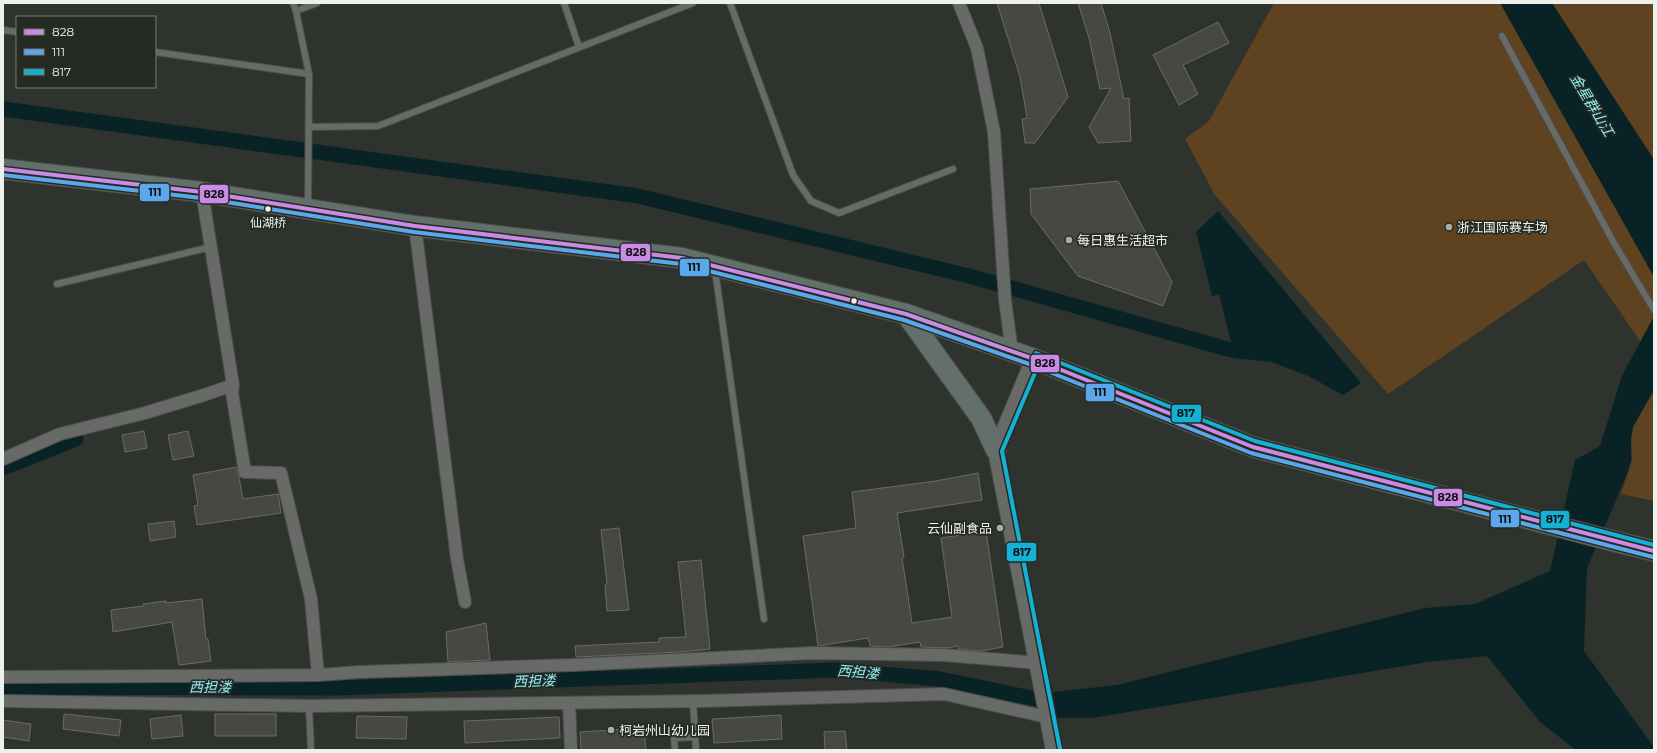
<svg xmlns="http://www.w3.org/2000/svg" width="1657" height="753" viewBox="0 0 1657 753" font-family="Montserrat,'Noto Sans SC',sans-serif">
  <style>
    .green { fill: #5f4320 }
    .water { fill: #082225 }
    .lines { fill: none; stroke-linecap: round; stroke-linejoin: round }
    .canal { stroke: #082225; stroke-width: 15 }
    .building { fill: #474844; stroke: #696b67 }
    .service-casing { stroke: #4b4e4a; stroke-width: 8 }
    .minor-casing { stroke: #4b4e4a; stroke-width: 14 }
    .tertiary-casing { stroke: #4b4e4a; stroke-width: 18 }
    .primary-casing { stroke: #4b4e4a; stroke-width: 22 }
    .service { stroke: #676a66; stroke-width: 6 }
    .minor { stroke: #676a66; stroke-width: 12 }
    .tertiary { stroke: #676a66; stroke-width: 16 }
    .primary { stroke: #626f6a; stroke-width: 20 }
    .bus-1-casing { stroke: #252b23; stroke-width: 7 }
    .bus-2-casing { stroke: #252b23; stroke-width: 7 }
    .bus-3-casing { stroke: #252b23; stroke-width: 7 }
    .bus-1 { stroke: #ca8be6; stroke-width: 4 }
    .bus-2 { stroke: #5aa8eb; stroke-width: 4 }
    .bus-3 { stroke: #13b2d5; stroke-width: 4 }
    .bus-dot { fill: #edf1eb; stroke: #252b23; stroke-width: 1.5 }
    .poi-dot { fill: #aaaea9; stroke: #252b23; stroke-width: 1.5 }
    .labels { text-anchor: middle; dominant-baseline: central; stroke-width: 3.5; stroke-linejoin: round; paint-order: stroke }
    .bus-label { font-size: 12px; fill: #edf1eb; stroke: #252b23 }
    .poi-label { font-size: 13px; fill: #edf1eb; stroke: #252b23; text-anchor: start }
    .water-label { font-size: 14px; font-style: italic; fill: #8eedfc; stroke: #252b23 }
    .line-badge { stroke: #252b23; stroke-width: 1.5 }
    .pale-badge-label { font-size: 11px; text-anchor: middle; font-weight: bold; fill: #111 }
  </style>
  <rect width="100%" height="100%" fill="#2f332e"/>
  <path class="green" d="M1274,3H1654V361L1584,260L1388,394L1215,195L1185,139L1209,121Z
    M1654,391V501L1621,494L1632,460L1631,439L1633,427Z"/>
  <path class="water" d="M1500,3H1552L1653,158L1654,277Z
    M1218,211L1361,383L1343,395L1308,376L1272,362L1233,358L1231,341L1219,294L1212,296L1196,232Z
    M1654,316V389L1633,427L1631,439V461L1627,474L1587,568L1584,651L1654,747V750H1576L1540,722L1487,656L1428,662L1093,718H1054L1053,692L1117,685L1425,608L1475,604L1550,571L1575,460L1600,446L1622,376Z"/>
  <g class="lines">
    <path class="canal" d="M3,109L638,196L969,276L1231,350
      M3,468L76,439
      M3,687L337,688L835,670L940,679L1055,703"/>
  </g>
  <path class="building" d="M997,3H1039L1068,97L1035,143H1025L1022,119L1027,118L1020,77Z
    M1078,3H1101L1110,33L1124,99L1129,98L1131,141L1098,143L1089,127L1111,88L1100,89L1089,38Z
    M1218,22L1229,43L1183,65L1198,94L1179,105L1153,55Z
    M1118,181L1172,282L1163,306L1078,276L1031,214L1030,189Z
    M144,431L147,448L125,452L122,435Z
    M188,431L194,456L173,460L168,435Z
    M237,467L243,499L278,494L281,513L197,525L194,506L198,505L193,475Z
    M978,473L982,500L897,513L904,557L902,558L912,623L952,617L941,538L986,531L1003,647L981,651L958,649V646L948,648L921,647L920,642L888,647L870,646L868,638L818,646L803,536L856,528L852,492L936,481Z
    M174,521L176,537L150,541L148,524Z
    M619,528L629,610L607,611L605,585L607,584L601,530Z
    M701,560L710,649L681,652L576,657L575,646L659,642V638L686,637L678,562Z
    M202,599L206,639H208L211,661L179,665L172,622L113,632L111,610L143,606V604L166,601V603Z
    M486,623L490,660L448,662L446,632Z
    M64,714L121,720L119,736L63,729Z
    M215,714H276V736H215Z
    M181,715L183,736L152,739L150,719Z
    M781,715L782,739L714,743L712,719Z
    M357,716L407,717L406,739L356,738Z
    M559,717L560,738L465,743L464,721Z
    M3,720L31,724L29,741L3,737Z
    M644,728L646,750H581L580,732Z
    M845,731L847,750H825L824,732Z"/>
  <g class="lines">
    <defs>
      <path id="service" d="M293,3L296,11L309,74L308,206
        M564,3L579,47
        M730,3L793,175L811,201L839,213L953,169
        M296,11L317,3
        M3,30L17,32
        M1502,36L1614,243L1654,310
        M155,52L309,74
        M309,127L378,126L693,3
        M715,270L764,619
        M57,284L211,247
        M693,701L696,750
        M309,706L311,750
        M675,750L674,738L695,737"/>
      <path id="minor" d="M959,3L977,48L994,132L1005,300L1012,352
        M202,192L233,385L232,393L245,472L281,473L311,599L318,675
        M415,226L457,559L465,602
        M3,459L60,434L145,413L204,395L233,385
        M3,677L318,675L358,672L572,665L812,653L944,655L1038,663
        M3,701L309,706L703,701L944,694L1047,717
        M569,703L571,750"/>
      <path id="tertiary" d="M1034,359L996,450L1054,750"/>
      <path id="primary" d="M3,169L202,192L415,226L682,258L906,314L1034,359L1253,447L1613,541L1654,551
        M906,314L981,418L996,450"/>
    </defs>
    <use href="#service" class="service-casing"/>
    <use href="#minor" class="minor-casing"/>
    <use href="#tertiary" class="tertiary-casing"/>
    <use href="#primary" class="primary-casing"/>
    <use href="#service" class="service"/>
    <use href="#minor" class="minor"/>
    <use href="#tertiary" class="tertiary"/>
    <use href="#primary" class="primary"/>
    <defs>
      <path id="bus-1" d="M3,169L202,192L415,226L682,258L906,314L1034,359L1253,447L1654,551"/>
      <path id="bus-2" d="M3,175L201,198L414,232L681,264L904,320L1032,365L1251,453L1653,557"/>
      <path id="bus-3" d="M1036,353L1255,441L1654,545
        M1040,361L1002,451L1060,749"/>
    </defs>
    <use href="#bus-1" class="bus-1-casing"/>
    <use href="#bus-2" class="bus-2-casing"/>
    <use href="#bus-3" class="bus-3-casing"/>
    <use href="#bus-1" class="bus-1"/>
    <use href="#bus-2" class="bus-2"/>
    <use href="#bus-3" class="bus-3"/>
  </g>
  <g class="bus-dot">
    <circle cx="268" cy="209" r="3.5"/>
    <circle cx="854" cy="301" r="3.5"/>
  </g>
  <g class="poi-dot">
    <circle cx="1449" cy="227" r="4"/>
    <circle cx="1069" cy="240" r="4"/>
    <circle cx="1000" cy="528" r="4"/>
    <circle cx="611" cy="730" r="4"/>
  </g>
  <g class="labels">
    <g class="bus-label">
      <text x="268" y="222">仙湖桥</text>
    </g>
    <g class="poi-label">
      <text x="1457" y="227">浙江国际赛车场</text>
      <text x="1077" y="240">每日惠生活超市</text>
      <text x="992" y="528" text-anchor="end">云仙副食品</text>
      <text x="619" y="730">柯岩州山幼儿园</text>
    </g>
    <g class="water-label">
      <text transform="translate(1592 105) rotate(59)">金星群山江</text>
      <text transform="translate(858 672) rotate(5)">西担溇</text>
      <text transform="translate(534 681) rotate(-2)">西担溇</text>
      <text x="210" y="687">西担溇</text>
    </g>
  </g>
  <g class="line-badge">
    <rect x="139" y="183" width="31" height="19" rx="4" fill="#5aa8eb"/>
    <rect x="199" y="184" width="30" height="20" rx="4" fill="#ca8be6"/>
    <rect x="620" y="243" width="31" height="19" rx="4" fill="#ca8be6"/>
    <rect x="679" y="258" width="31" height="19" rx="4" fill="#5aa8eb"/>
    <rect x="1030" y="354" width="30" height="19" rx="4" fill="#ca8be6"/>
    <rect x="1085" y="383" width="30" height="19" rx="4" fill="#5aa8eb"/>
    <rect x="1171" y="404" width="31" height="19" rx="4" fill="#13b2d5"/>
    <rect x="1433" y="488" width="30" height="19" rx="4" fill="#ca8be6"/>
    <rect x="1490" y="509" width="30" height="19" rx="4" fill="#5aa8eb"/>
    <rect x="1540" y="510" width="30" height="19" rx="4" fill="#13b2d5"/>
    <rect x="1006" y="542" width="31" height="20" rx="4" fill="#13b2d5"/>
  </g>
  <g class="pale-badge-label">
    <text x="155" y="196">111</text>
    <text x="214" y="198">828</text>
    <text x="636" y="256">828</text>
    <text x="694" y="271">111</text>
    <text x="1045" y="367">828</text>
    <text x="1100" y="396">111</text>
    <text x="1186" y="417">817</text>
    <text x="1448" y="501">828</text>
    <text x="1505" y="523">111</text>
    <text x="1555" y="523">817</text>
    <text x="1022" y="556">817</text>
  </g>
  <rect width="1657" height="753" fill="none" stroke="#edf1eb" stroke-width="8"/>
  <rect x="16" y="16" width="140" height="72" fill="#252b23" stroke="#757a73"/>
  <rect x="24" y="29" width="20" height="6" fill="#ca8be6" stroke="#757a73"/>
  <text x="52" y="36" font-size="12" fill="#edf1eb">828</text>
  <rect x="24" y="49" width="20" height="6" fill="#5aa8eb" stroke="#757a73"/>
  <text x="52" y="56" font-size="12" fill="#edf1eb">111</text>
  <rect x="24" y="69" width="20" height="6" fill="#13b2d5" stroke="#757a73"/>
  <text x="52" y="76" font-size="12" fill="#edf1eb">817</text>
</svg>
